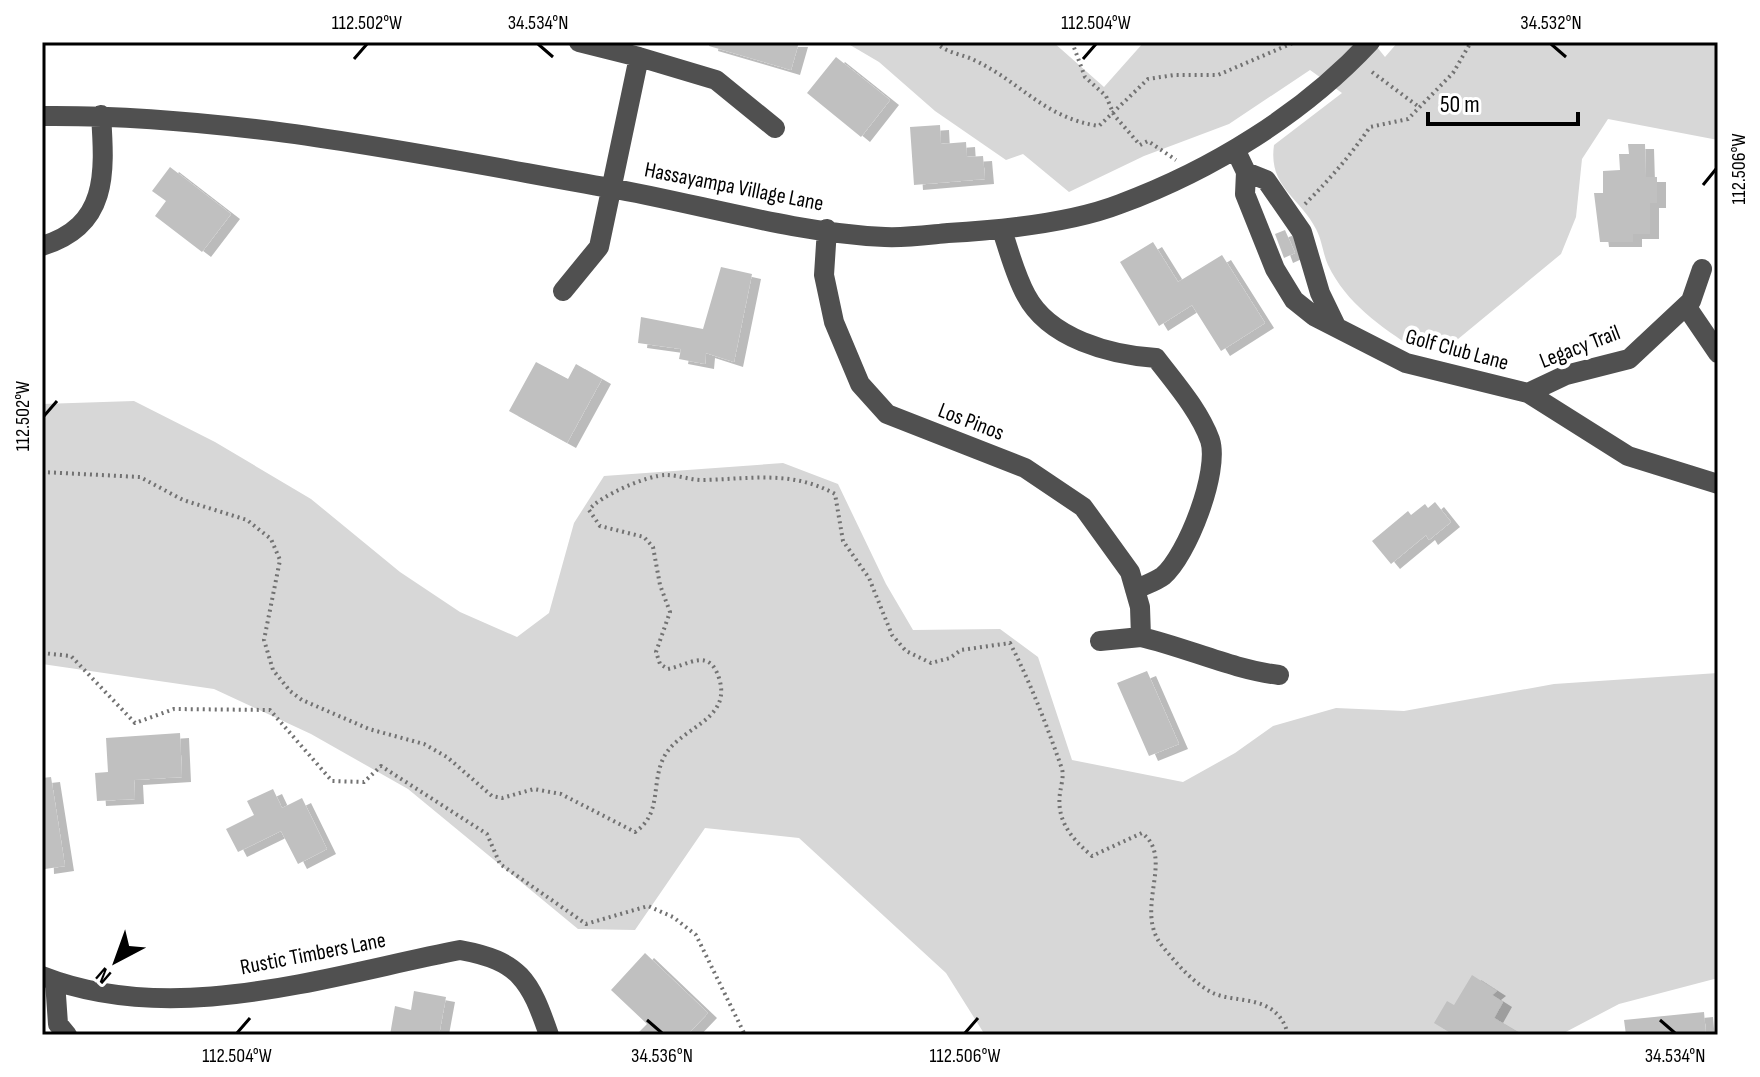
<svg xmlns="http://www.w3.org/2000/svg" width="1760" height="1077" viewBox="0 0 1760 1077" font-family="'Sofia Sans Condensed',sans-serif">
  <style>
    .green { fill: #d7d7d7 }
    .building { fill: #c0c0c0; filter: url(#shadow) }
    .lines { fill: none; stroke-linecap: round; stroke-linejoin: round }
    .path { stroke: #727272; stroke-width: 4; stroke-dasharray: 2 4; stroke-linecap: butt }
    .minor { stroke: #505050; stroke-width: 20 }
    .ticks { fill: none; stroke: #000; stroke-width: 3 }
    .labels { text-anchor: middle; dominant-baseline: central; stroke-width: 8; stroke-linejoin: round; paint-order: stroke }
    .street-label { font-size: 22px; fill: #000; stroke: #fff }
    .neatline { fill: none; stroke: #000; stroke-width: 3 }
    .ticks-label { font-size: 20px; text-anchor: middle; fill: #000 }
  </style>
  <defs>
    <filter id="shadow"><feDropShadow dx="9" dy="5" stdDeviation="0" flood-color="#0004"/></filter>
  </defs>
  <rect width="100%" height="100%" fill="#fff"/>
  <path class="green" d="M845,42H1053L1104,87L1144,42H1373L1385,57L1398,42H1718V140L1608,119L1582,159L1576,217L1561,254L1452,344L1415,349C1381,327 1346,303 1328,265C1323,254 1322,240 1316,229C1300,197 1268,187 1274,145L1342,93L1310,70L1229,124L1144,156L1069,192L1023,154L1006,160L935,111L879,62Z
    M134,401L215,442L311,499L400,572L460,612L517,637L549,613L574,523L604,476L783,463L838,484L886,584L913,630L1000,629L1038,657L1072,760L1183,782L1235,753L1273,726L1336,708L1404,711L1554,684L1718,673V978L1619,1004L1560,1035H985L946,973L799,838L705,828L635,930L578,929L408,789L311,734L214,689L42,664V404Z"/>
  <path class="building" d="M710,42H799L791,70L709,46Z
    M836,57L890,100L861,137L807,93Z
    M940,125L941,144L966,142L967,157L983,156L985,179L914,185L910,127Z
    M1628,144H1645L1646,177H1657V203H1650V234H1633V242H1600L1594,193H1603V171L1620,170L1619,154H1629Z
    M170,167L231,214L202,252L155,216L166,201L152,191Z
    M1285,230L1295,253L1284,258L1275,234Z
    M1153,242L1178,282L1222,255L1265,323L1221,351L1192,305L1159,326L1120,262Z
    M721,267L752,274L734,362L706,353L705,364L679,359L681,349L638,343L641,317L703,329Z
    M536,362L568,379L576,364L602,379L567,443L509,411Z
    M1435,502L1451,522L1429,540L1426,535L1391,564L1372,541L1408,511L1411,515L1425,504L1428,508Z
    M1147,671L1179,744L1149,756L1117,683Z
    M180,733L182,777L134,780L135,799L97,801L95,773L108,772L106,738Z
    M51,777L65,866L45,869L42,778Z
    M273,789L282,808L302,798L327,849L298,864L281,831L238,852L226,829L254,815L247,801Z
    M645,953L708,1013L687,1035H636L647,1024L611,990Z
    M1472,975L1497,991L1492,995L1503,1002L1494,1018L1523,1035H1454L1434,1023L1447,1001L1454,1005Z
    M414,991L446,997L439,1035H390L395,1006L411,1010Z
    M1704,1012L1706,1035H1626L1624,1020Z"/>
  <g class="lines">
    <path class="path" d="M936,42C945,53 962,54 974,60C1021,82 1044,118 1099,126L1148,79L1174,75H1218L1295,42
      M1072,42L1085,77L1106,96L1114,115L1140,145L1148,141L1176,160
      M1335,42L1337,43
      M1372,72L1419,107
      M1305,204C1330,179 1350,156 1370,127L1408,119L1453,73L1471,42
      M42,472L140,477L183,500L247,520L271,539L280,560L264,640L273,670L290,691L302,700L369,729L424,744L447,757L492,796L502,798L534,789L561,794L635,832C662,814 651,785 663,759C677,727 733,722 719,678C709,647 689,665 668,669L660,664L656,652L670,612L660,585L653,547L644,537L600,526L589,510C599,496 648,475 666,475C678,475 690,480 703,480C750,479 792,470 835,494L843,541L869,578L892,635L906,651L931,663L950,658L961,650L1010,643C1031,684 1047,726 1062,769C1064,776 1061,786 1060,793C1056,821 1072,839 1092,856L1142,833C1176,859 1132,910 1163,947C1177,964 1193,983 1213,993C1236,1004 1278,993 1288,1035
      M42,653L71,656L135,723L174,709L270,710L332,781L364,782L381,766L487,834L500,864L586,924L648,906L673,917L696,935L745,1035"/>
    <path class="minor" d="M579,42L639,57
      M42,116C233,114 423,155 610,188C700,204 794,233 885,237C906,238 927,235 948,233C1000,230 1071,223 1120,204C1212,170 1303,114 1370,42
      M1235,149L1246,172L1245,194L1275,269L1294,300L1314,316L1406,363L1528,393L1628,456L1718,484
      M1246,172L1266,180L1302,232L1320,293L1335,324
      M827,229L824,275L834,322L860,384L887,414L1025,468L1083,507L1130,572L1140,607L1141,637C1188,648 1231,669 1279,675
      M1002,230C1009,251 1015,275 1026,295C1049,339 1111,355 1156,358C1175,383 1199,410 1210,440C1220,471 1187,556 1163,576C1155,582 1144,585 1135,590
      M42,246C108,226 105,174 101,115
      M563,291L599,247L639,57L716,80L775,128
      M1686,306L1718,353
      M1528,393L1566,375L1629,359L1691,301L1702,269
      M1100,641L1141,637
      M42,976C174,1028 326,976 460,950C520,961 530,980 549,1035
      M55,981L58,1024L67,1035"/>
  </g>
  <path class="ticks" d="M538,44L553,57M1551,44L1566,57M354,59L367,44M1083,59L1096,44M1703,185L1716,169M44,416L57,401M647,1020L662,1033M1660,1020L1675,1033M237,1033L250,1018M965,1033L978,1018"/>
  <g class="labels">
    <g class="street-label">
      <text transform="translate(734 187) rotate(11)">Hassayampa Village Lane</text>
      <text transform="translate(1580 347) rotate(-21)">Legacy Trail</text>
      <text transform="translate(1457 350) rotate(15)">Golf Club Lane</text>
      <text transform="translate(971 422) rotate(21)">Los Pinos</text>
      <text transform="translate(313 954) rotate(-11)">Rustic Timbers Lane</text>
    </g>
  </g>
  <rect width="1760" height="1077" fill="none" stroke="#ffffff" stroke-width="88"/>
  <g transform="translate(116 961) rotate(221)" stroke="#ffffff" stroke-width="6" paint-order="stroke">
  <path d="M0-6L14 30L0 20L-14 30Z" fill="#000000"/>
  <text y="-12" font-size="22" font-weight="bold" text-anchor="middle" fill="#000000">N</text>
  </g>
  <path d="M1428 112v12h150v-12" fill="none" stroke="#000000" stroke-width="4"/>
  <text x="1440" y="112" font-size="24" fill="#000000" stroke="#ffffff" stroke-width="6" paint-order="stroke">50 m</text>
  <rect x="44" y="44" width="1672" height="989" class="neatline"/>
  <g class="ticks-label">
    <text x="367" y="29">112.502°W</text>
    <text x="538" y="29">34.534°N</text>
    <text x="1096" y="29">112.504°W</text>
    <text x="1551" y="29">34.532°N</text>
    <text transform="translate(1738 169) rotate(-90)" y="7">112.506°W</text>
    <text transform="translate(22 416) rotate(-90)" y="7">112.502°W</text>
    <text x="237" y="1062">112.504°W</text>
    <text x="662" y="1062">34.536°N</text>
    <text x="965" y="1062">112.506°W</text>
    <text x="1675" y="1062">34.534°N</text>
  </g>
</svg>
